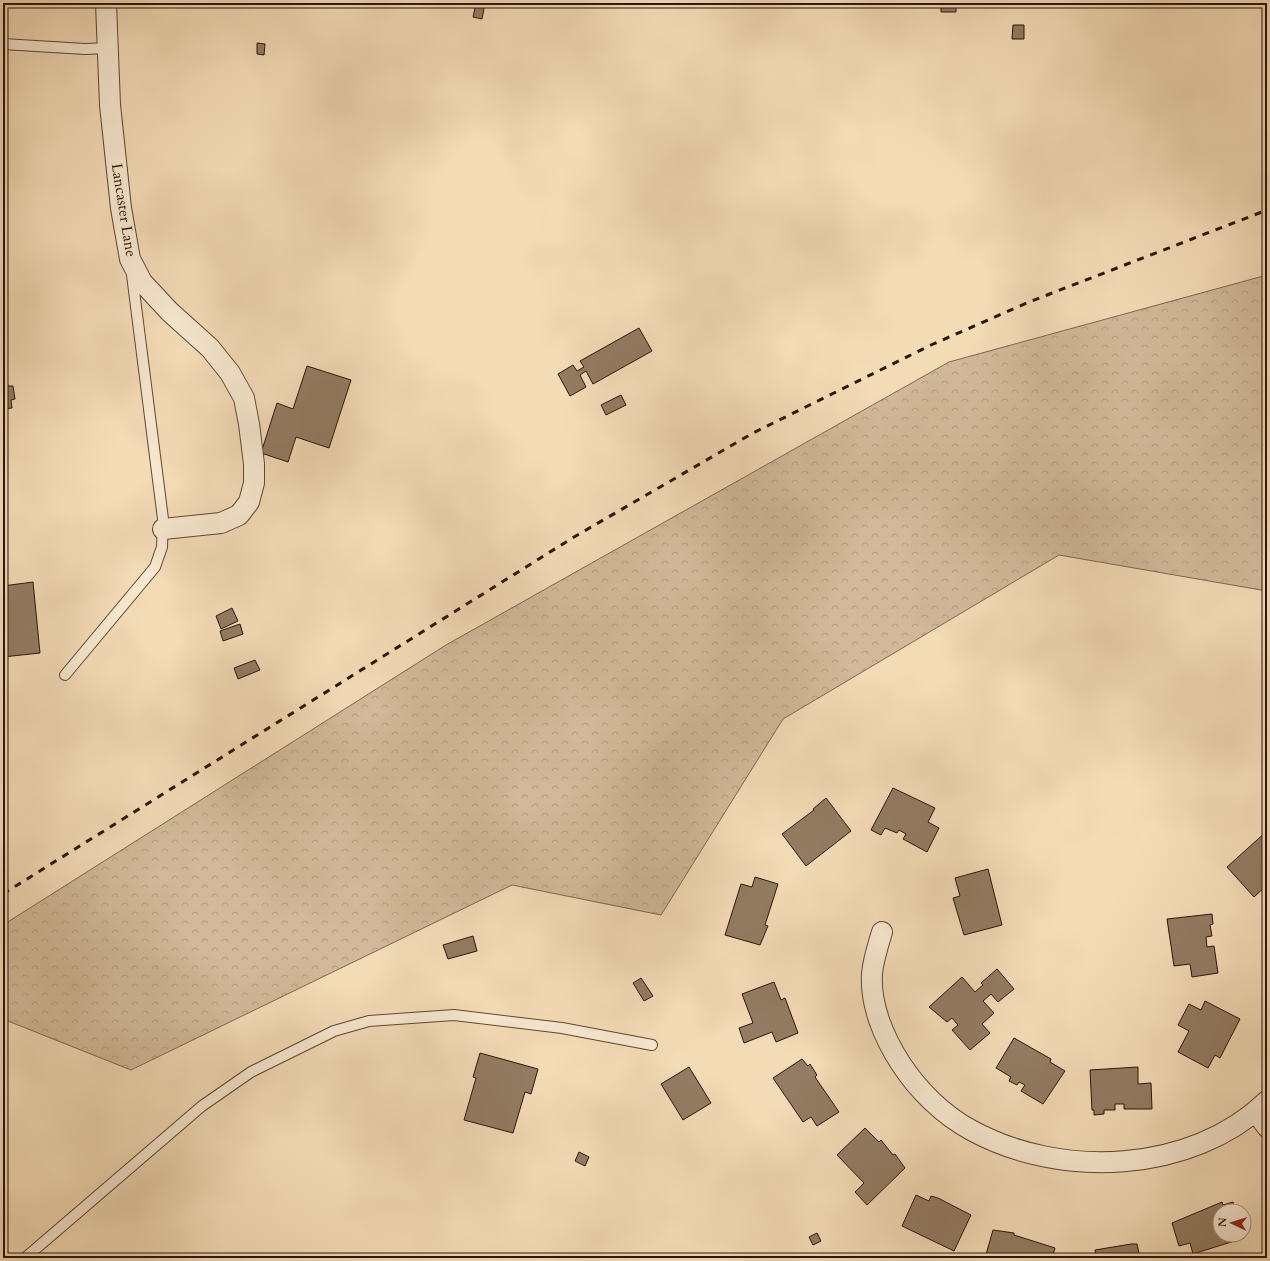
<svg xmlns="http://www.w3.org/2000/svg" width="1270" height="1261" viewBox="0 0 1270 1261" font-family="Cardo,serif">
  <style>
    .forest { fill: url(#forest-crowns); stroke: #7e6751 }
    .building { fill: #937c63; stroke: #2c1509 }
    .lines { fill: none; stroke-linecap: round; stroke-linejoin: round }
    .service-casing { stroke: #5e4634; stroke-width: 12 }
    .minor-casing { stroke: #5e4634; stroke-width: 22 }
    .service { stroke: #f7e8d0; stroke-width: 10 }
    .minor { stroke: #f7e8d0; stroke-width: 20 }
    .rail { stroke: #2c1509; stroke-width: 3; stroke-dasharray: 7 7; stroke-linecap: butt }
    .labels { text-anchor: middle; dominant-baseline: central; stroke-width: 4; stroke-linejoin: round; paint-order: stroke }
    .street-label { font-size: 15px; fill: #2c1509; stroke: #f7e8d0 }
  </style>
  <defs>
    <pattern id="forest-crowns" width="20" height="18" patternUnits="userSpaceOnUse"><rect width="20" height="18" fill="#d1b999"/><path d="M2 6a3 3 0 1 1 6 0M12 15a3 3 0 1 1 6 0" fill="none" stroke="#b49e82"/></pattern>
  </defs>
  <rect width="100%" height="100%" fill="#f3dbb6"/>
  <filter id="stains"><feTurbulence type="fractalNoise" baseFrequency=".005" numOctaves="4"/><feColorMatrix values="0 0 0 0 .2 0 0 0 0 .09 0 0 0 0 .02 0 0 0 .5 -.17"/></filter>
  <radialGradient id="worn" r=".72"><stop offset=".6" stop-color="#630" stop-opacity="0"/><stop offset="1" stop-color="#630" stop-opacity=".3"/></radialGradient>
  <path class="forest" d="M1267,275V591L1059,555L783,719L661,915L512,885L131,1070L3,1019V925L446,645L949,362Z"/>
  <path class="building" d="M476,3H485L482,19L473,17Z
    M941,3H956V12H941Z
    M1013,25H1024V39H1012Z
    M257,43L265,44L264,55L257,54Z
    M639,328L652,351L593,384L586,371L580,375L586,387L570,396L558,374L573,365L577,371L584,367L580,361Z
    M3,359L8,386H13L15,399L11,400L12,408L3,409Z
    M307,366L351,380L329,448L296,437L288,462L261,453L277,403L293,409Z
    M621,395L626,405L606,415L601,405Z
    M33,582L40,653L3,657V586Z
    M232,608L238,621L221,629L216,616Z
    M240,624L243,634L223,641L220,631Z
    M255,660L260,670L238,679L234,668Z
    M893,788L935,808L928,822L939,828L927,852L903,839L906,834L899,830L897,833L885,828L881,835L871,830Z
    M826,798L851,831L806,866L782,834L814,810L813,809Z
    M1267,831V885L1254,897L1227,867Z
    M988,869L1002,925L964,935L953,898L960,896L955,878Z
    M755,877L778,884L765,925L768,926L760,945L725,935L741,884L752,887Z
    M1212,914L1213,924L1210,925L1212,936L1206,937L1207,947L1214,946L1218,973L1192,977L1190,964L1174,966L1167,919Z
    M473,936L477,951L448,959L443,945Z
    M997,969L1014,989L998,1002L991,994L983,1001L994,1013L982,1024L990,1033L970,1050L952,1030L958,1025L952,1018L947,1022L929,1007L962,977L975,992L983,985L981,983Z
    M641,978L653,996L644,1001L633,983Z
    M774,982L781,1000L785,998L798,1033L776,1042L772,1032L744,1043L739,1028L753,1023L742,994Z
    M1205,1001L1240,1019L1220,1058L1215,1055L1208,1068L1178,1052L1189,1031L1178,1025L1189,1004L1201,1010Z
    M1014,1038L1051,1059L1050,1062L1065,1071L1043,1104L1021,1091L1025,1085L1019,1082L1017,1085L1009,1081L1011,1077L996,1068Z
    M480,1053L538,1069L531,1094L525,1092L513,1133L464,1120L476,1078L473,1077Z
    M802,1059L808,1066L810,1064L817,1075L815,1077L839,1112L817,1126L811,1117L803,1122L773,1078Z
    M689,1067L711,1103L683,1120L661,1084Z
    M1138,1067V1084L1151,1083L1152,1109H1124V1104H1115V1110H1104V1114L1094,1115V1110H1092L1090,1070Z
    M865,1128L879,1142L881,1140L893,1155L895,1154L905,1168L867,1205L855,1192L864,1183L837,1155Z
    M579,1152L589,1157L585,1166L575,1161Z
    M916,1195L929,1201L931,1196L938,1198L971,1215L954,1251L902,1226Z
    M1222,1202L1223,1205L1233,1202L1236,1211H1220V1235H1243L1244,1238L1193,1254L1190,1243L1179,1246L1172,1223Z
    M993,1230L1014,1233V1235L1055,1248L1052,1258H985Z
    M817,1233L821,1241L813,1245L809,1237Z
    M1131,1244H1137L1140,1258H1088L1096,1256L1095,1250Z"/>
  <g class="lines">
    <defs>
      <path id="service" d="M3,44L85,49L109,48
        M65,675L155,567L162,547L163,519L132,275
        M25,1258L202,1106L251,1072L334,1031L369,1021L454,1015L562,1028L652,1045"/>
      <path id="minor" d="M106,3L110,105L121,208L130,259L142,282L170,312L210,348L230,373L244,398L249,424L254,464V483L249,502L239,515L221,523L163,529
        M882,932C878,946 873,960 872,974C870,1005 884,1038 901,1064C918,1090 943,1115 971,1130C1060,1179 1191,1174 1267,1101
        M1256,1112L1267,1127"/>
    </defs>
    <use href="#service" class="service-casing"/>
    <use href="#minor" class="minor-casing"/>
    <use href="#service" class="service"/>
    <use href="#minor" class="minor"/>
    <path class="rail" d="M3,894L574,537L753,433L931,345L1029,302L1267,210"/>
  </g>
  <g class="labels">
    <g class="street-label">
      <text transform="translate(124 210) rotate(81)">Lancaster Lane</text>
    </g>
  </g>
  <rect width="1270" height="1261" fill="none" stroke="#f3dbb6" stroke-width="16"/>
  <rect x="4" y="4" width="1262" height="1253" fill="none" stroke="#2c1509" stroke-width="2"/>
  <rect x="8" y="8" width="1254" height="1245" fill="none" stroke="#2c1509"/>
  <g transform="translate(1232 1223) rotate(274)"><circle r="19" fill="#f7e8d0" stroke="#a69480"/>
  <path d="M0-3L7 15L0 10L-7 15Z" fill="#8f2418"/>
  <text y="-6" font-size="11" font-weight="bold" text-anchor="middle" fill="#2c1509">N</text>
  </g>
  <rect width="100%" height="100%" filter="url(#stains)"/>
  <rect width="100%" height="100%" fill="url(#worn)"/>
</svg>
